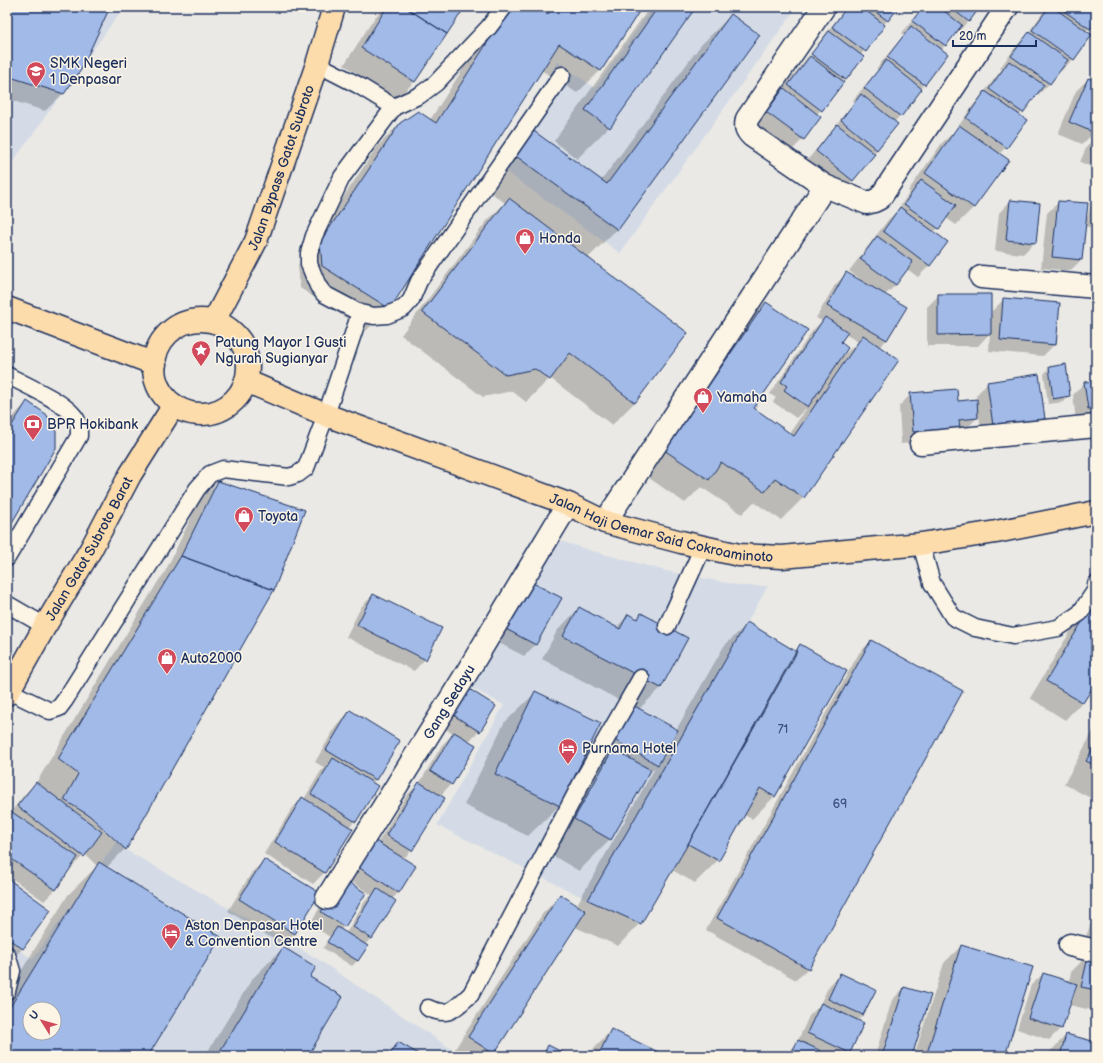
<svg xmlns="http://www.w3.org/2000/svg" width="1103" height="1063" viewBox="0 0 1103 1063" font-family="'Balsamiq Sans',sans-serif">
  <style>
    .built { fill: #d4dbe6; fill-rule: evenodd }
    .shadow { fill: #0003; fill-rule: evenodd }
    .building { fill: #a2bae7; stroke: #1b2f5e; fill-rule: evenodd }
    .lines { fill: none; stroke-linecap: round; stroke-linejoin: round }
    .lane-casing { stroke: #1b2f5e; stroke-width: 19 }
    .street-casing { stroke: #1b2f5e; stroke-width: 25 }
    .highway-casing { stroke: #1b2f5e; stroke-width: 25 }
    .lane { stroke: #fcf5e5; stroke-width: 16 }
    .street { stroke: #fcf5e5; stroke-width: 22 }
    .highway { stroke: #fddcac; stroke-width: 22 }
    .labels { text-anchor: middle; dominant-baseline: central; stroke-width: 3; stroke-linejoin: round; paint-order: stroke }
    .number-label { font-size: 12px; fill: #3d5280 }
    .poi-label { font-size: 14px; fill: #1b2f5e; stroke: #fcf5e5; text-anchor: start }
    .street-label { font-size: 14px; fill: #1b2f5e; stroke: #fcf5e5 }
  </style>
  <rect width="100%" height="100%" fill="#eae9e5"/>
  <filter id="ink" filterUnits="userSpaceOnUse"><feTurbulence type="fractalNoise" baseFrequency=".025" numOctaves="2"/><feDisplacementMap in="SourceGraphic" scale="8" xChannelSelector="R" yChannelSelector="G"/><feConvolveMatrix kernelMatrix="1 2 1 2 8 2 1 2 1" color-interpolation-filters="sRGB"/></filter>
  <g filter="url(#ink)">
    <path class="built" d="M7,7H124L7,170Z
      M653,7H797L620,253L492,162L558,62L595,88Z
      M535,533L589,550L666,571L742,586H768L588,900L437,825L504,705L454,679Z
      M117,841L126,850L316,958L462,1056H7V942L33,959ZM30,1009H54V1033H30Z"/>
    <path class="shadow" d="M7,7H108L63,94L45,111L7,99Z
      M386,7H464L414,82L397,99L344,65L375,17Z
      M534,7L543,12L546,7H641L600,71L577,93L541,70L389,308L366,331L300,288L298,265L377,147L400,123L430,120L495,19Z
      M650,7H695L609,127L577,159L554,141Z
      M764,7H777L771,12Z
      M844,7H897L860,56L863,57L817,114L803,139L791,151L755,124L845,9L844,8ZM818,43H821L809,59L808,57Z
      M923,7H979L968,21L957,33L956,32L941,50L947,54L900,116L894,122L877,149L853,180L841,192L805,163L855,102L853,100L878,70L876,69L904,35L902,33Z
      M1047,7H1096V19L1086,32L1073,59L1061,71L1059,69L1050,83L1038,95L1036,94L1019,116L1006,147L999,154L1007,160L973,208L956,225L946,218L934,233L930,265L918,277L907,269L896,285L885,295L887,340L879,347L804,497L781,520L754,502L742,514L701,487L685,503L642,473L744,326L766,303L753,408L789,434L806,409H805L796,418L773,402L776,398L770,394L813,330L822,321L816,318L835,285L847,273L859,281L860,279L849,271L888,220L896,212L910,192L908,191L942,143L955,131L974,104L982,95L1002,69L1000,68L1017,45L1026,36ZM845,334L858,342L841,358L839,343Z
      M731,15L759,35L617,229L588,258L635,402L612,425L550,378L526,402L512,391L483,397L401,335L486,222L505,203L482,186L531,130L601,181L700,46Z
      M1088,79L1096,82V128L1094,133L1082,144L1058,134L1076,91Z
      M1096,137V169L1080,162L1087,146Z
      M1096,199V229L1085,226L1081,260L1070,271L1041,268L1047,213L1059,202L1087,219L1091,204Z
      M1010,201L1035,242L1023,254L995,251L999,213Z
      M939,295L990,319H991L992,311L1004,299L1055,344L1043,356L989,351L990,333L978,346H927V307Z
      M1049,368L1069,396L1064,402L1048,404L1044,374Z
      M1096,382V418L1076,421L1073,395L1084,383Z
      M988,383L1044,418L1032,430L982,437L979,416L965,430L947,440L901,444L899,406L911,394L957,402L977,400L976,395Z
      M27,402L7,529V423Z
      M218,482L125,849L106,868L146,1056H7V994L68,895L97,866L85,854L71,868L70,867L56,889L44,901L7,875V814L11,812L24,795L36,783L159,580L164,574L200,499ZM30,1009H54V1033H30Z
      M1096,589V680L1082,702L1065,720L1030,698Z
      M515,593L536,644L524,656L491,639Z
      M373,595L425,659L414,671L346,637L361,607Z
      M579,608L616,628L628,615L636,619L642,614L687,638L661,688L639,709L676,730L724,646L747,624L794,652L801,646L774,797L752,819L744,815L718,860L695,883L672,870L640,923L618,946L575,927L493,1053L491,1056H453L451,1055L543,913L560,896L576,906L655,768L648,773L610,840L579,871L543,850L630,706L542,659L557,631Z
      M871,641L808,968L796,980L706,930L859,653Z
      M536,692L560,805L528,836L464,805L504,723Z
      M454,700L494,706L479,731L468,742L474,746L451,784L440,796L444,798L411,851L403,859L399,892L392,899L371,938L365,945L367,946L357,961L352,966L323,948L330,937L310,924L330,890L365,893L341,930L346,933L365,901L372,895L347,879L377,844L407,795L419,784L442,745L453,734L439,725Z
      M350,711L399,742L375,780L372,783L355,821L349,827L325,872L313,884L264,854L291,810L302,798L304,799L321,771L325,768L315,762L338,723Z
      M1096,726V801L1064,784Z
      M264,861L295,933L283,945L228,911L252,872Z
      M7,879L50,910L22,949L7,964Z
      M1096,908V1011L1069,1005L1061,1028L1049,1040L1017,1029L1031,985L1043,974L1069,982L1071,972L1090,953L1081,951Z
      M961,946L1004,1056H914L944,963Z
      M283,948L309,978L306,1056H205L252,979Z
      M840,974L874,990L863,1015L857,1021L849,1052L845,1056H785L797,1043L809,1016L819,1006L829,986Z
      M904,988L911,1056H875L892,1000Z
      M611,1030L665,1056H590L594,1048Z
      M1066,1035L1096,1043V1056H1048L1049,1053Z
      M398,1043L420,1056H385Z
      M549,1047L568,1056H539Z"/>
    <path class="building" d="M7,7H110L81,70L64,94L7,76Z
      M387,7H405L447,34L415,82L361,48Z
      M405,7H465L447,34Z
      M510,7H536L548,14L553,7H642L601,71L559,44L390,309L322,266L320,242L400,123L418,111L436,123Z
      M658,7H696L610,128L585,110Z
      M847,7H861L885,25L866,52L832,27Z
      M869,7H899L888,21Z
      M923,7H939L962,25L946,46L912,21Z
      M950,7H980L969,22Z
      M1049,7H1053L1092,35L1074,60L1032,30Z
      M1058,7H1096V21L1090,29Z
      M731,14L760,35L618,230L513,154L531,129L607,184Z
      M911,26L948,54L925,85L887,57Z
      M829,31L864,57L846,80L811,54Z
      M1029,32L1068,60L1050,84L1011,56Z
      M810,56L844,82L822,111L788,85Z
      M886,60L922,89L901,117L864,88Z
      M1009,61L1044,85L1023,113L989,89Z
      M1088,78L1096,81V130L1095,133L1069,122Z
      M784,88L821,117L804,140L766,112Z
      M985,91L1027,120L1007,148L966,118Z
      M861,94L898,124L877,150L841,120Z
      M837,124L875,154L853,181L816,151Z
      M959,125L1009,160L974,208L925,173Z
      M1096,139V152L1091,150Z
      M921,180L956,205L939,229L904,204Z
      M509,198L688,333L635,403L570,353L550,380L535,369L506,375L422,312Z
      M1010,200L1040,203L1036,243L1006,240Z
      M1058,201L1088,203L1082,260L1052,257Z
      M900,207L948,242L930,266L883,231Z
      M877,236L913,262L896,285L860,259Z
      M846,272L907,307L887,340L827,306Z
      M938,294H991V334L938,335Z
      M1003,298L1060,303L1056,345L1000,340Z
      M766,302L808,330L754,408L794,436L863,335L899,360L804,498L775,478L765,492L721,462L709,480L664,450Z
      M825,317L848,332L841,342L848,348L808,407L784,390L787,386L781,382Z
      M1066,364L1070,396L1053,399L1049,367Z
      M1039,374L1045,419L993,426L987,382Z
      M1096,381V408L1088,409L1084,382Z
      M957,389L958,401L977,399L978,418L959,420L960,428L913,432L910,393Z
      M27,401L46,414L56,430V448L7,531V433Z
      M218,481L305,510L274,590L181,556Z
      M181,556L274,590L126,850L90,816L64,800L78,774L58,759Z
      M527,580L562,598L536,645L502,627Z
      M373,594L442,628L426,660L357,625Z
      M1096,599V682L1083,703L1046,681Z
      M579,607L620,629L628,614L638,619L641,613L688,638L661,688L563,636Z
      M747,622L797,652L688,844L641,924L588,900Z
      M871,640L963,691L809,969L717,918Z
      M800,644L847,671L775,797L760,788L719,861L688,844Z
      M466,687L496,706L480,732L450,713Z
      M535,691L601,723L560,806L495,774Z
      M631,704L678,730L658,765L611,738Z
      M350,710L400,741L376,780L326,750Z
      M454,732L476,745L452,785L430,771Z
      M1096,743V766L1086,761Z
      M613,749L651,770L611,840L574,819Z
      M333,758L378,786L356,822L311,794Z
      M36,782L102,832L84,857L17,806Z
      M419,782L445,798L412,851L386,835Z
      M302,797L353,829L325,873L275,842Z
      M9,810L78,857L56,890L7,856V813Z
      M374,840L416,866L399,893L358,867Z
      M264,859L320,893L295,934L239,899Z
      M99,862L221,937L148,1056H7V1012ZM30,1009H54V1033H30Z
      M7,878L51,910L23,949L7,938Z
      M342,878L366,893L345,927L321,912Z
      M377,888L396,901L372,939L353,927Z
      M560,894L586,911L494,1054L468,1037Z
      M337,927L368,946L358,961L327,942Z
      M961,945L1033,967L1005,1056H926Z
      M283,947L316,967L310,977L343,997L308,1056H217Z
      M1089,953L1096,955V990L1081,987Z
      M840,973L876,990L863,1015L828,999Z
      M1043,973L1077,984L1062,1029L1028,1018Z
      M904,987L931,995L912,1056H882Z
      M821,1003L864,1023L850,1053L807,1033Z
      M611,1029L650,1048L667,1056H598Z
      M1066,1034L1096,1042V1056H1060Z
      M798,1040L821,1051L818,1056H790Z
      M398,1042L422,1056H389Z
      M548,1045L570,1056H543Z"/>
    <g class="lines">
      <defs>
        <path id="lane" d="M504,7L489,27L436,83L420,95L394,107L342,177L314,236L309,253V264L318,286L324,294L360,313L374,316L387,315L404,308L411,300L419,281L562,75
          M317,64L358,85L394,107
          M7,375C25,385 61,400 74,416C79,422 79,428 79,436L7,558
          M921,544L932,583L953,617L975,628L1013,636L1058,628L1080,613L1095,591L1096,584
          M7,604L45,626
          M667,626L703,547
          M9,691L50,711L59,708L65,700L197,489L210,474L223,469L289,477L298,474L306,468L326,415L360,313
          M7,955L12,971L7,991
          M428,1008C450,1018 455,1008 471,994L584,778L641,678"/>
        <g id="street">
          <path d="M824,7L747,119C745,127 746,130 752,136L825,186L867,203L874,201L880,198L1007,7"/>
          <path d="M981,277L1096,287"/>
          <path d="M921,443L1096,426"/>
          <path d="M605,522L825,186"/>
          <path id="s1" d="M327,898L463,679L568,504"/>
          <path d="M1070,945L1096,951"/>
        </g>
        <g id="highway">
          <path d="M7,308L155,364"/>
          <circle cx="201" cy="367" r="47"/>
          <path id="s2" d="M214,321L256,241L317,64L334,7"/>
          <path id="s3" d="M246,381L326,415L568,504L605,522L681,542L739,555L782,557L921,544L996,532L1096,512"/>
          <path id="s4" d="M7,694L45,626L91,549L130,475L174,405"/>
        </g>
      </defs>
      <use href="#lane" class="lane-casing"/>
      <use href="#street" class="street-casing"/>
      <use href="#highway" class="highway-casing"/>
      <use href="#lane" class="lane"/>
      <use href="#street" class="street"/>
      <use href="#highway" class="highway"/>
    </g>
  </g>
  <defs>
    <symbol id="school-pin" viewBox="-11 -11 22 30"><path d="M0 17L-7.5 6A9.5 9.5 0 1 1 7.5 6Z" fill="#d1495b" stroke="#fcf5e5"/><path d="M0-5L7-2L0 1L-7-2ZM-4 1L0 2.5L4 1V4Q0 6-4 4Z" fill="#fff"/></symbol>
    <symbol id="shop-pin" viewBox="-11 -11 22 30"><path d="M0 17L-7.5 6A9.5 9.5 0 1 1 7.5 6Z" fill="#d1495b" stroke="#fcf5e5"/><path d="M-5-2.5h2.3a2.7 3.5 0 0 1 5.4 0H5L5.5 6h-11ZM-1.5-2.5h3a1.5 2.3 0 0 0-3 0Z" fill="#fff"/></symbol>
    <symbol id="sight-pin" viewBox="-11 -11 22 30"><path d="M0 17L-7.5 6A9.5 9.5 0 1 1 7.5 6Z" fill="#d1495b" stroke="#fcf5e5"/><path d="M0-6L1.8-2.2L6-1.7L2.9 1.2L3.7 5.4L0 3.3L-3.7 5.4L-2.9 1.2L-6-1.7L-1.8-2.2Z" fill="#fff"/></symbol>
    <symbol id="bank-pin" viewBox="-11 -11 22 30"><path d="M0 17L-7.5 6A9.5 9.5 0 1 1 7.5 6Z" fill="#d1495b" stroke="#fcf5e5"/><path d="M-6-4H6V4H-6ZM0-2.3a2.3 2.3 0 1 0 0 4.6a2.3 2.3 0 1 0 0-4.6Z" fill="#fff"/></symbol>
    <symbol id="hotel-pin" viewBox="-11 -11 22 30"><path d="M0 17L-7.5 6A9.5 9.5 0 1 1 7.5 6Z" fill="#d1495b" stroke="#fcf5e5"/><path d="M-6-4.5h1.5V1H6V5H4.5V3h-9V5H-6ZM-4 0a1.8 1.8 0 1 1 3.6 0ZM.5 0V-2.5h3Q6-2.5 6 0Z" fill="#fff"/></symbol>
  </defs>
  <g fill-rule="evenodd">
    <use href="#school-pin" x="25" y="60" width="22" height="30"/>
    <use href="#shop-pin" x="514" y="227" width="22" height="30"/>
    <use href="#sight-pin" x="190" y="339" width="22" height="30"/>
    <use href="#shop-pin" x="692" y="386" width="22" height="30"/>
    <use href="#bank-pin" x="22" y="413" width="22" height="30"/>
    <use href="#shop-pin" x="233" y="505" width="22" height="30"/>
    <use href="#shop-pin" x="156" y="647" width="22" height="30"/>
    <use href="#hotel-pin" x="557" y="737" width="22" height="30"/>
    <use href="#hotel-pin" x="160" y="922" width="22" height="30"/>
  </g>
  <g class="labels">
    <g class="number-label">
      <text x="783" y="729">71</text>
      <text x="840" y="804">69</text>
    </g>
    <g class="poi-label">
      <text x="50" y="63">SMK Negeri<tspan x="50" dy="16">1 Denpasar</tspan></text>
      <text x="539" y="238">Honda</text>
      <text x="215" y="342">Patung Mayor I Gusti<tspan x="215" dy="16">Ngurah Sugianyar</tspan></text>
      <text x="717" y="397">Yamaha</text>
      <text x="47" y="424">BPR Hokibank</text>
      <text x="258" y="516">Toyota</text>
      <text x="181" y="658">Auto2000</text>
      <text x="582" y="748">Purnama Hotel</text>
      <text x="185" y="925">Aston Denpasar Hotel<tspan x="185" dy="16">&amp; Convention Centre</tspan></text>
    </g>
    <g class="street-label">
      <text stroke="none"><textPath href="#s2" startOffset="168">Jalan Bypass Gatot Subroto</textPath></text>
      <text stroke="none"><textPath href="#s3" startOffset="442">Jalan Haji Oemar Said Cokroaminoto</textPath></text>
      <text stroke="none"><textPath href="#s4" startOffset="167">Jalan Gatot Subroto Barat</textPath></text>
      <text stroke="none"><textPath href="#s1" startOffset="231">Gang Sedayu</textPath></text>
    </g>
  </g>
  <rect width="1103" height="1063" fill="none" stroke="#fcf5e5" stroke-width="24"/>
  <rect x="12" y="12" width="1079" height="1039" fill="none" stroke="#1b2f5e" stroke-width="1.5" filter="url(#ink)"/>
  <g transform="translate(42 1021) rotate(307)"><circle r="19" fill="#fcf5e5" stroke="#a2a6af"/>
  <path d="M0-3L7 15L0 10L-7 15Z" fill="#d1495b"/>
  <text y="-6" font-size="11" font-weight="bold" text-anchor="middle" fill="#1b2f5e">U</text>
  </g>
  <path d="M953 40v6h83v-6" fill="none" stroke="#1b2f5e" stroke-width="2"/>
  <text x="959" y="40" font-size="12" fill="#1b2f5e" stroke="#fcf5e5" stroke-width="3" paint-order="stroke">20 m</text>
</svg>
